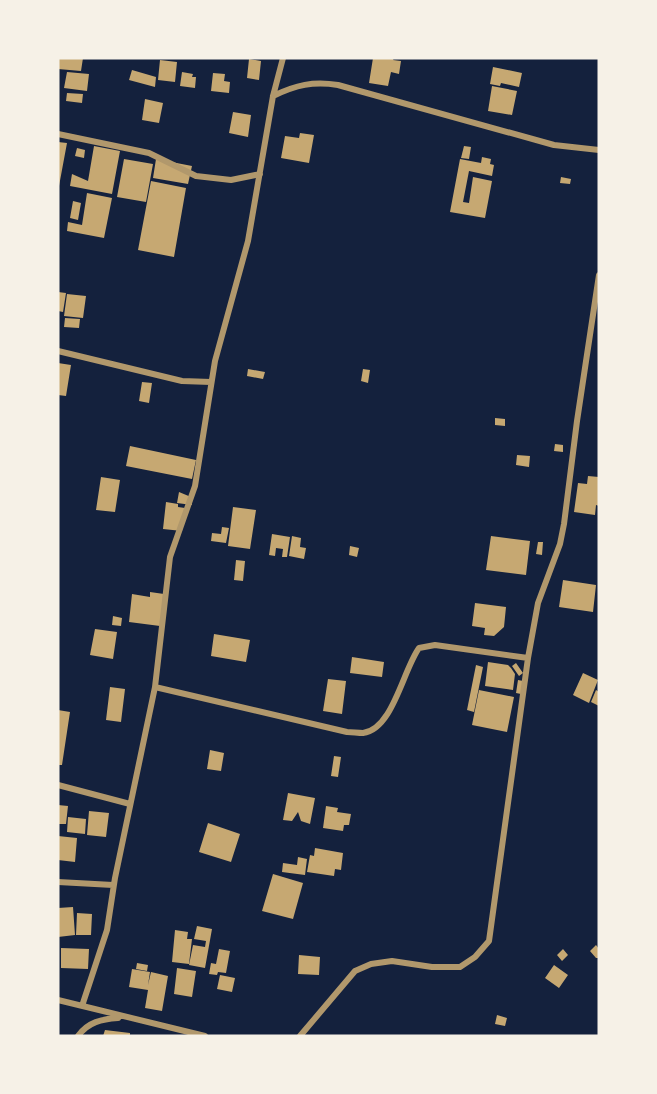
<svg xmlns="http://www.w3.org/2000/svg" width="657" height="1094" viewBox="0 0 657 1094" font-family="Raleway,sans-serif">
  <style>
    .building { fill: #c6a872 }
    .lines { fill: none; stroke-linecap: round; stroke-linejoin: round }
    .minor { stroke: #b1986c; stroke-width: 6 }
  </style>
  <rect width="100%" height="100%" fill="#14213d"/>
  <path class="building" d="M59,58H83L81,71L58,69Z
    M373,58H394L393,60L401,61L399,74L391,72L388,86L369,83Z
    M249,59L261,61L259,80L247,78Z
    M160,60L177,62L175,82L158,80Z
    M493,67L522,73L519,87L501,83L500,86L490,84Z
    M132,70L156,77L155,87L129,80Z
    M67,72L89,74L87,91L64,88Z
    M182,72L193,74L192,77H196L195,88L180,86Z
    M213,73L225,74L224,81L230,82L229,93L211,91Z
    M492,86L517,91L512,115L488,111Z
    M67,93L83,94L82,103L66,101Z
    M145,99L163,103L159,123L142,120Z
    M233,112L251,115L248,137L229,133Z
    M300,133L314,135L309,163L281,158L285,136L299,138Z
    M58,142L67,143L59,186H58Z
    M94,146L120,151L112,194L70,186L72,174L88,181Z
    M464,146L471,147L469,159L461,158Z
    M77,148L85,150L84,158L75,156Z
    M482,157L491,159L490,164L494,165L492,176L469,171L463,202L469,203L473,177L492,181L485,218L450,212L460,159L481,163Z
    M124,159L153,164L146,202L117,197Z
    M156,159L192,166L188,184L153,178Z
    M561,177L571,179L570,184L560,183Z
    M151,181L186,188L174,257L138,250Z
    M87,193L112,198L104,238L67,231L68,222L82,225Z
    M73,201L81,203L78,220L70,218Z
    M58,292L66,293L63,312L58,311Z
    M67,294L86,296L83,318L64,316Z
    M65,318L80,319L79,328L64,327Z
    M58,363L71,365L66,396L58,395Z
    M248,369L265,372L263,379L247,376Z
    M363,369L370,370L368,383L361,381Z
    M142,382L152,383L149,403L139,401Z
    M495,418L505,419V426L495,425Z
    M555,444L563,445V452L554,451Z
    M130,446L196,460L192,479L126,466Z
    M517,455L530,456L529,467L516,465Z
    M588,476L599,477V506L596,505L595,515L574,512L578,483L587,484Z
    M101,477L120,480L115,512L96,510Z
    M179,492L191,497L192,505L177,503Z
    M166,502L178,504V507L185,508L182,531L163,529Z
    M233,507L256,510L250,549L228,546Z
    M222,527L229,528L226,543L211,541L212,533L221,534Z
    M272,534L290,537L287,557H282L283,549L276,548L275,556L269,555Z
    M292,536L301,538L300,547L306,548L304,559L289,556Z
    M491,536L530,541L526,575L486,570Z
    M538,542H543L542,555L536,554Z
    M350,546L359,548L357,557L349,555Z
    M236,560L245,561L243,581L234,580Z
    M563,580L596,585L593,612L559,607Z
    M150,592L164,594L160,626L129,622L132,594L150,597Z
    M475,603L506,607L504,627L494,636L484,635L485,628L472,626Z
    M113,616L122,618L121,626L112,625Z
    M95,629L117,632L113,659L90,655Z
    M214,634L250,640L246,662L211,656Z
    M352,657L384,662L382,677L350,673Z
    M488,662L508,665L511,668L515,674L513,690L485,686Z
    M516,663L523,673L519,676L512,666Z
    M476,665L483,667L474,712L467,710Z
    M583,673L598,680L589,703L573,695Z
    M328,679L346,681L342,714L323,711Z
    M518,680L523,681L521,694L516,693Z
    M110,687L125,689L121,722L106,720Z
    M479,690L514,697L507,732L472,725Z
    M596,690L599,692V706L591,702Z
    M58,710L70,712L62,765H58Z
    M210,750L224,753L221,771L207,769Z
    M334,756L341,757L338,777L331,776Z
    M288,793L315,798L310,824L301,821L298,812L292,821L283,820Z
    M58,805L68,806L66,824H58Z
    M326,806L338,808L337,812L351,814L349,825H344L343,831L323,828Z
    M89,811L109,813L106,837L87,835Z
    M68,817L86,819L85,834L67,832Z
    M208,823L240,834L231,862L199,852Z
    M58,836L77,838L75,862L58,860Z
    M315,848L343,853L341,870L335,869L334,876L307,872L310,855L314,856Z
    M298,857L307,859L305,875L282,872L283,863L297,865Z
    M273,874L303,883L293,919L262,911Z
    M73,907L75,935L58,937V908Z
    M77,913L92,914L91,935H76Z
    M197,926L212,929L205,968L189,965L193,945L205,947L206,941L194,939Z
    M175,930L188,932L187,939H192L189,964L172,962Z
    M596,945L599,949V958H596L590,951Z
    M61,948L89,949L88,969L61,968Z
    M219,949L230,951L226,973L218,972L217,975L209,974L211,963L216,964Z
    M563,949L568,955L562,961L557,955Z
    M299,955L320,957L319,975L298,974Z
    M137,963L148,965L147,971L136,969Z
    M554,965L568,975L559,988L545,978Z
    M177,968L196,971L192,997L174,994Z
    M132,969L150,972L148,985L151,972L168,976L162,1011L145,1008L148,990L129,987Z
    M220,975L235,978L232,992L217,989Z
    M497,1015L507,1018L505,1026L495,1024Z
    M105,1030L130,1033V1036H103Z"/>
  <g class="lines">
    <path class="minor" d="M273,96C296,85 313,81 338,85L554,145L599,150
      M58,134L149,153L196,176L231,180L260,174
      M58,351L182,381L211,382
      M155,687L347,732C352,732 358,733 363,733C393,729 403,670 419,648L435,645L528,658
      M58,785L130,804
      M58,882L113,885
      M58,1000L205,1036
      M82,1006L107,930L115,878L155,687L170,557L195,486L215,361L248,241L273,96L283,58
      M78,1036C88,1022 102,1019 118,1018
      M300,1036L355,971L371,964L392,961L432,967H460L475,957L489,941L528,658L538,603L560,544L564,524L577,421L599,275"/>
  </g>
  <rect width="657" height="1094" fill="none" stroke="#f6f1e7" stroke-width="119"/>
</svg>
